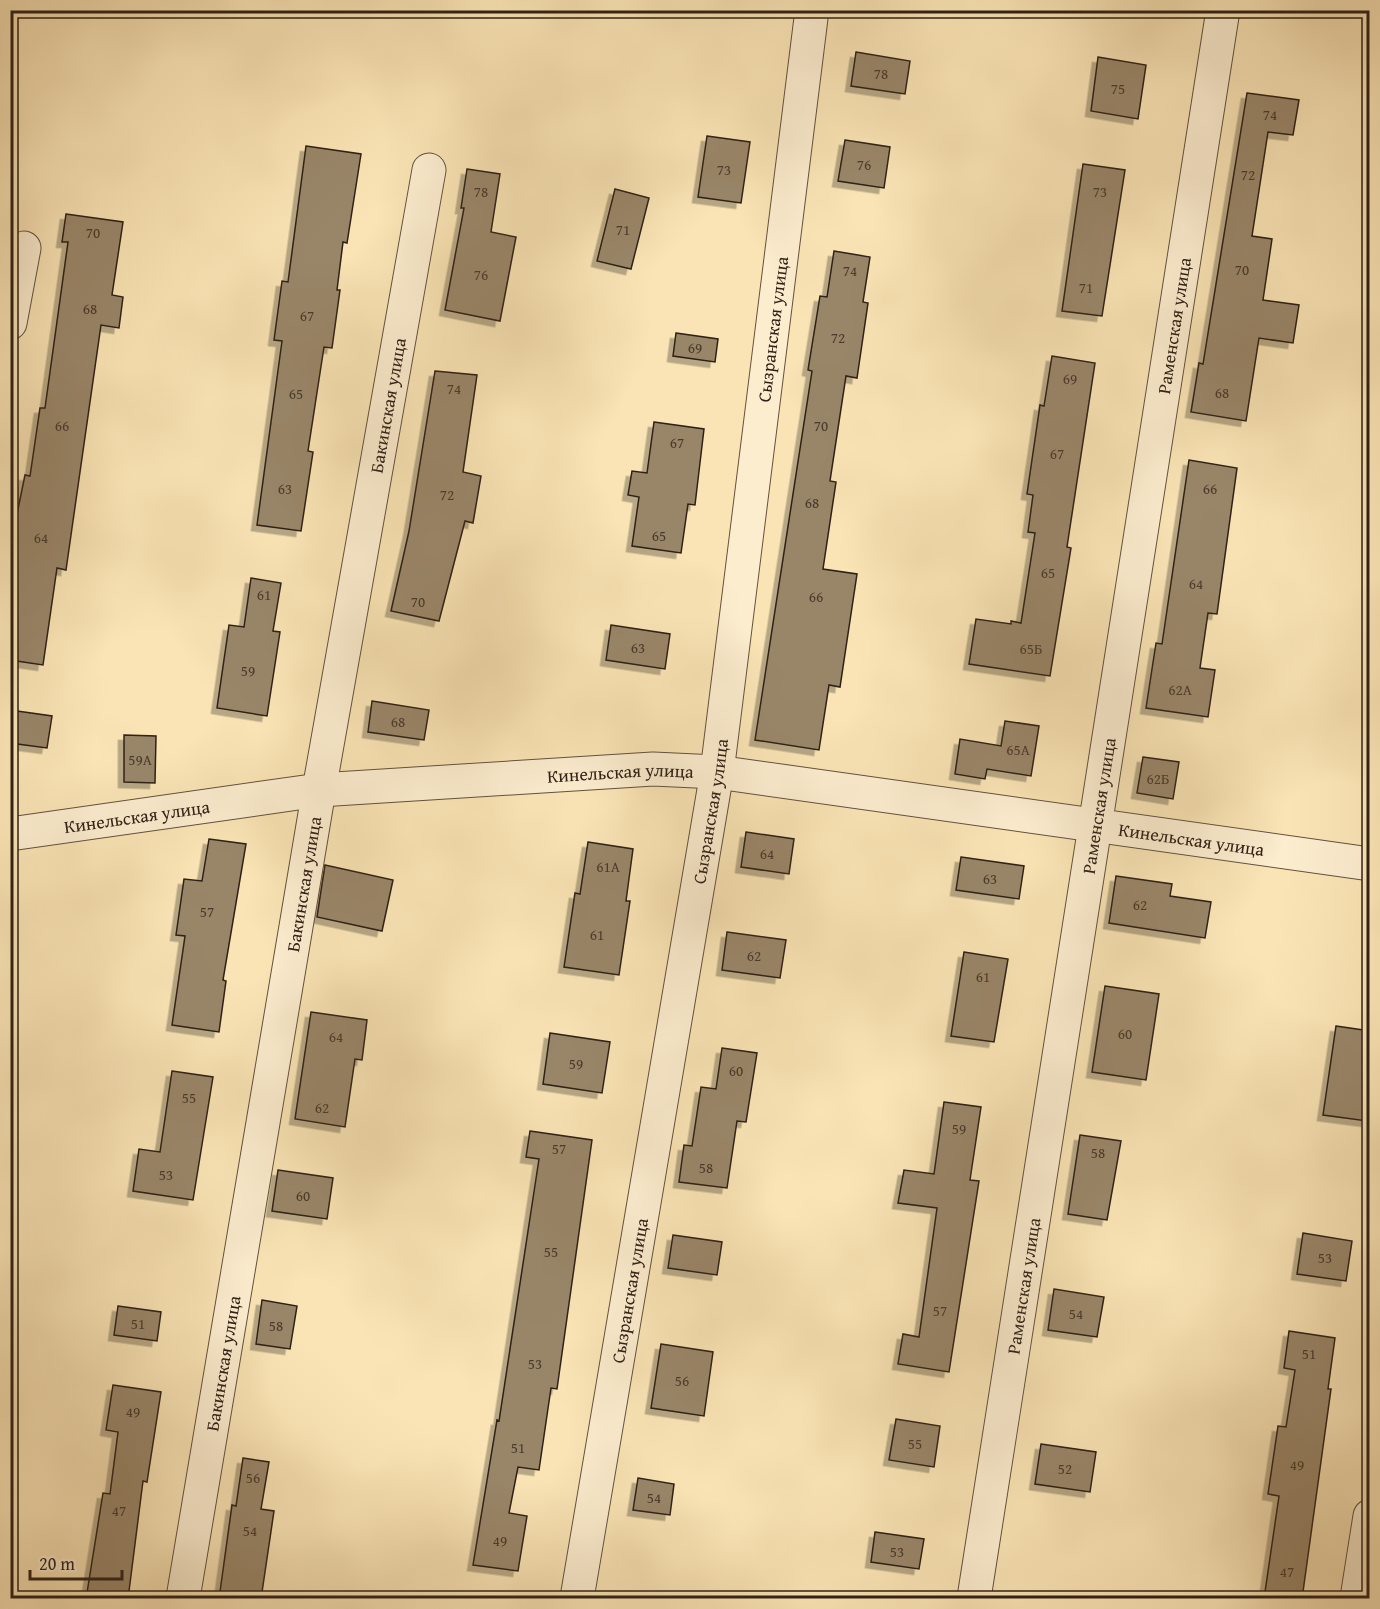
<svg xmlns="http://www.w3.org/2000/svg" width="1380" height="1609" viewBox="0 0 1380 1609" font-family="'Gentium Book Plus',serif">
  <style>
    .building { fill: #998669; stroke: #2f2017; stroke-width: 1.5; filter: url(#shadow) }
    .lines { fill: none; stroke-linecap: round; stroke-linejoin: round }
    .minor-casing { stroke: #62513e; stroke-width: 35 }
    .minor { stroke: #fcedcf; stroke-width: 33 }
    .labels { text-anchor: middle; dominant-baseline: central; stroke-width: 4.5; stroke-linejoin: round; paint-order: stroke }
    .number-label { font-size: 15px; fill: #4a3a2c }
    .street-label { font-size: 18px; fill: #2f2017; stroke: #fcedcf }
  </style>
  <defs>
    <filter id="shadow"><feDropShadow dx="-5.5" dy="5.5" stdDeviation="0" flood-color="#0004"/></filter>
  </defs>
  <rect width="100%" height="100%" fill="#fae4b5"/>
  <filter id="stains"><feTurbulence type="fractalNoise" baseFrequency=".00333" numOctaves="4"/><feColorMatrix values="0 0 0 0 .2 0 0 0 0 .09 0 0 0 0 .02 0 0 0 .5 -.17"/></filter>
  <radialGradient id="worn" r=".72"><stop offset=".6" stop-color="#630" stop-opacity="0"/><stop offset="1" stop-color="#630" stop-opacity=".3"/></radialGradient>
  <path class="building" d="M856,52L910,61L905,94L851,86Z
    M1098,57L1146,65L1138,119L1091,111Z
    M1247,93L1299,100L1293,135L1268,132L1252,236L1272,239L1263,300L1299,305L1293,343L1259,338L1246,421L1191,412L1199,363L1203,364Z
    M707,136L750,142L741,203L698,197Z
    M845,140L890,147L884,188L838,181Z
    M306,146L361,154L347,243L343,242L337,290H340L332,348L324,347L308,451L313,452L301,531L257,525L282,341L274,340L282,281L288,282Z
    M1083,164L1125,170L1102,316L1062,311Z
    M467,169L500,174L491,232L516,237L500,321L445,310L464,208H461Z
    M615,189L649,198L631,269L597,261Z
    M66,214L123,222L112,295L123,297L119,328L101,325L66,570L57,568L43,665L10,660V548L25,475L30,476L40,408H45L68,242H62Z
    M834,251L870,257L863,302L868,303L857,378L846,376L830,481L836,482L823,569L857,574L840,687L829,685L819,750L755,740L812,371L808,370L820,296L827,297Z
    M676,333L718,339L715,362L673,356Z
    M1052,356L1095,363L1067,547L1071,548L1050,676L969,664L976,619L1011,624V621L1021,623L1035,533L1028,532L1033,495L1027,494L1040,405L1044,406Z
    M435,371L477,375L463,472L481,476L473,523L465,521L439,621L391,611L409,531Z
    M654,422L704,429L695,505L688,504L681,553L632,546L639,497L628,495L632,471L647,473Z
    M1189,460L1237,468L1217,614L1208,613L1200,668L1215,670L1208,717L1146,708L1156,643L1162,644Z
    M251,578L281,583L273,631L280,632L267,716L217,708L229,625L244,627Z
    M611,625L670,634L665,669L606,660Z
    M372,701L429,710L424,740L368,732Z
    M10,710L52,716L47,748L10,743Z
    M1005,721L1039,726L1031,776L987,769L985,779L955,774L960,739L1001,746Z
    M124,735L156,736L155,783L124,782Z
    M1143,757L1179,762L1173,799L1137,793Z
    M746,832L794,839L789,874L741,867Z
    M209,839L246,844L223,980L226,981L219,1032L172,1025L185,936L176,935L184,879L202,881Z
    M588,842L633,849L626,901H630L619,975L564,967L575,893L580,894Z
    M961,857L1024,866L1019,899L956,890Z
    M325,865L393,880L382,931L317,917Z
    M1116,876L1172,884L1170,896L1211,902L1205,938L1109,923Z
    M727,932L786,940L780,978L722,970Z
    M964,952L1008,959L994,1042L951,1036Z
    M1105,986L1159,994L1146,1080L1092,1072Z
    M311,1012L367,1020L362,1060L355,1059L345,1127L295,1119Z
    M1336,1026L1370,1031L1367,1121L1323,1115Z
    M550,1033L610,1042L602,1093L543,1084Z
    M722,1048L757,1053L746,1122L737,1121L727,1188L679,1182L684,1145L692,1146L701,1087L716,1089Z
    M172,1071L213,1077L193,1200L133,1191L139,1149L160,1152Z
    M944,1102L981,1107L970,1180L979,1181L949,1372L898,1364L903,1334L919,1337L937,1208L898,1203L904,1170L934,1174Z
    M530,1131L592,1140L557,1389L551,1388L539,1470L518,1467L509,1513L527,1516L518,1571L473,1565L497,1420L499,1421L539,1159L526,1157Z
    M1080,1135L1121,1141L1107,1220L1068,1214Z
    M278,1170L333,1178L327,1219L272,1211Z
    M1303,1233L1352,1241L1346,1281L1297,1274Z
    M673,1235L722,1242L717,1275L668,1268Z
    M1054,1289L1104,1297L1097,1337L1048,1330Z
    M262,1300L297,1306L290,1349L256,1344Z
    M118,1306L161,1312L157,1341L114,1335Z
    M1289,1331L1335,1338L1328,1389H1331L1302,1599H1264L1279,1496L1268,1494L1278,1426L1286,1427L1295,1370L1284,1368Z
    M661,1344L713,1352L704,1416L651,1408Z
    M113,1385L161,1392L147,1482L143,1481L128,1599H86L103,1493L110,1494L118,1432L106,1430Z
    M896,1419L940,1426L934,1467L889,1460Z
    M1041,1444L1096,1452L1090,1492L1035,1484Z
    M243,1458L269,1462L261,1509L274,1511L261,1599H219L232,1505L236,1506Z
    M638,1478L674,1484L670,1515L633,1510Z
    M875,1532L924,1539L919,1569L871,1562Z"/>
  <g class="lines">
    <defs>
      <g id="minor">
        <path d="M10,323L24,248"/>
        <path id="s1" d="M10,834L319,790L653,769L717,772L1370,864"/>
        <path id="s2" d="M183,1598L319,790L429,170"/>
        <path id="s3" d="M577,1598L717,772L811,18"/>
        <path id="s4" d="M974,1598L1223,10"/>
        <path d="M1357,1598L1370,1516"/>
      </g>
    </defs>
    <use href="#minor" class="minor-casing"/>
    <use href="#minor" class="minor"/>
  </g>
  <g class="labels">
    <g class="number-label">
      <text x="881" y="73">78</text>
      <text x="1118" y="88">75</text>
      <text x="1270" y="114">74</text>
      <text x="864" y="164">76</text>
      <text x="724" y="169">73</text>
      <text x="1248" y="174">72</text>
      <text x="481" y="191">78</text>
      <text x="1100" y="191">73</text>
      <text x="623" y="229">71</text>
      <text x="93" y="232">70</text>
      <text x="1242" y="269">70</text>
      <text x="850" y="270">74</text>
      <text x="481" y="274">76</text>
      <text x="1086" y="287">71</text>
      <text x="90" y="308">68</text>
      <text x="307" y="315">67</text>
      <text x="838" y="337">72</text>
      <text x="695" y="347">69</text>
      <text x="1070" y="378">69</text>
      <text x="454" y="388">74</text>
      <text x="1222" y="392">68</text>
      <text x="296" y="393">65</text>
      <text x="62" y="425">66</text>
      <text x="821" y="425">70</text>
      <text x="677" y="442">67</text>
      <text x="1057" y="453">67</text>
      <text x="285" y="488">63</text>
      <text x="1210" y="488">66</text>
      <text x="447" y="494">72</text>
      <text x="812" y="502">68</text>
      <text x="659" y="535">65</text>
      <text x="41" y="537">64</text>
      <text x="1048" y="572">65</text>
      <text x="1196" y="583">64</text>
      <text x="264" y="594">61</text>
      <text x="816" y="596">66</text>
      <text x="418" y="601">70</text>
      <text x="638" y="647">63</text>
      <text x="1031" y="648">65Б</text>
      <text x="248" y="670">59</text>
      <text x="1180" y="689">62А</text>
      <text x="398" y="721">68</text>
      <text x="1018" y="749">65А</text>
      <text x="140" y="759">59А</text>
      <text x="1158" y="778">62Б</text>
      <text x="767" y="853">64</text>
      <text x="608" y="866">61А</text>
      <text x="990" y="878">63</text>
      <text x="1140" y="904">62</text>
      <text x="207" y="911">57</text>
      <text x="597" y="934">61</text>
      <text x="754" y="955">62</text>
      <text x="983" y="976">61</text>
      <text x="1125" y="1033">60</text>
      <text x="336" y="1036">64</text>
      <text x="576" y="1063">59</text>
      <text x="736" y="1070">60</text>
      <text x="189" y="1097">55</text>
      <text x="322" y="1107">62</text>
      <text x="959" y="1128">59</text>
      <text x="559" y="1148">57</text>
      <text x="1098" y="1152">58</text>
      <text x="706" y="1167">58</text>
      <text x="166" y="1174">53</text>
      <text x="303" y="1195">60</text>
      <text x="551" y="1251">55</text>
      <text x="1325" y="1257">53</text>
      <text x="940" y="1310">57</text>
      <text x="1076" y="1313">54</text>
      <text x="138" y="1323">51</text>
      <text x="276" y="1325">58</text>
      <text x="1309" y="1353">51</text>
      <text x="535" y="1363">53</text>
      <text x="682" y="1380">56</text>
      <text x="133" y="1411">49</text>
      <text x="915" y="1443">55</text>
      <text x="518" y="1447">51</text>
      <text x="1297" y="1464">49</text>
      <text x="1065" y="1468">52</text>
      <text x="253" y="1477">56</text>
      <text x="654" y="1497">54</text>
      <text x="119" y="1510">47</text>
      <text x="250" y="1530">54</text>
      <text x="500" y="1540">49</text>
      <text x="897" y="1551">53</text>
      <text x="1287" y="1571">47</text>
    </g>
    <g class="street-label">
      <text stroke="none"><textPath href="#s4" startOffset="1288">Раменская улица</textPath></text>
      <text stroke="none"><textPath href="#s3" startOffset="1284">Сызранская улица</textPath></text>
      <text stroke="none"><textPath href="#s2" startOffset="1210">Бакинская улица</textPath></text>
      <text stroke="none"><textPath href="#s1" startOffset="614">Кинельская улица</textPath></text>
      <text stroke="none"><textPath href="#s4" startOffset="802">Раменская улица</textPath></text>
      <text stroke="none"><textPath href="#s3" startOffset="798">Сызранская улица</textPath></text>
      <text stroke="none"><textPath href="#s1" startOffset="128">Кинельская улица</textPath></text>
      <text stroke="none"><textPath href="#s1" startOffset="1190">Кинельская улица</textPath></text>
      <text stroke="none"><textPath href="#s2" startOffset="724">Бакинская улица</textPath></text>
      <text stroke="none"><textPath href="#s4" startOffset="316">Раменская улица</textPath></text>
      <text stroke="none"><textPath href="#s3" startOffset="312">Сызранская улица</textPath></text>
      <text stroke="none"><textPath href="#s2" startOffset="238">Бакинская улица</textPath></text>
    </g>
  </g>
  <rect width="1380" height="1609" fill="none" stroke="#fae4b5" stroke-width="36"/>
  <rect x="12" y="12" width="1356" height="1585" fill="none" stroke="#2f2017" stroke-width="3"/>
  <rect x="18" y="18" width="1344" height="1573" fill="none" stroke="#2f2017" stroke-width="1.5"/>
  <path d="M30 1570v9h92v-9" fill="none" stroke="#2f2017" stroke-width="3"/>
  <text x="39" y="1570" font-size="18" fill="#2f2017" stroke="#fcedcf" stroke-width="4.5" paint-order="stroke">20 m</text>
  <rect width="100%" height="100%" filter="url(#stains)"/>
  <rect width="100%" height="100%" fill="url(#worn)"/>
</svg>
